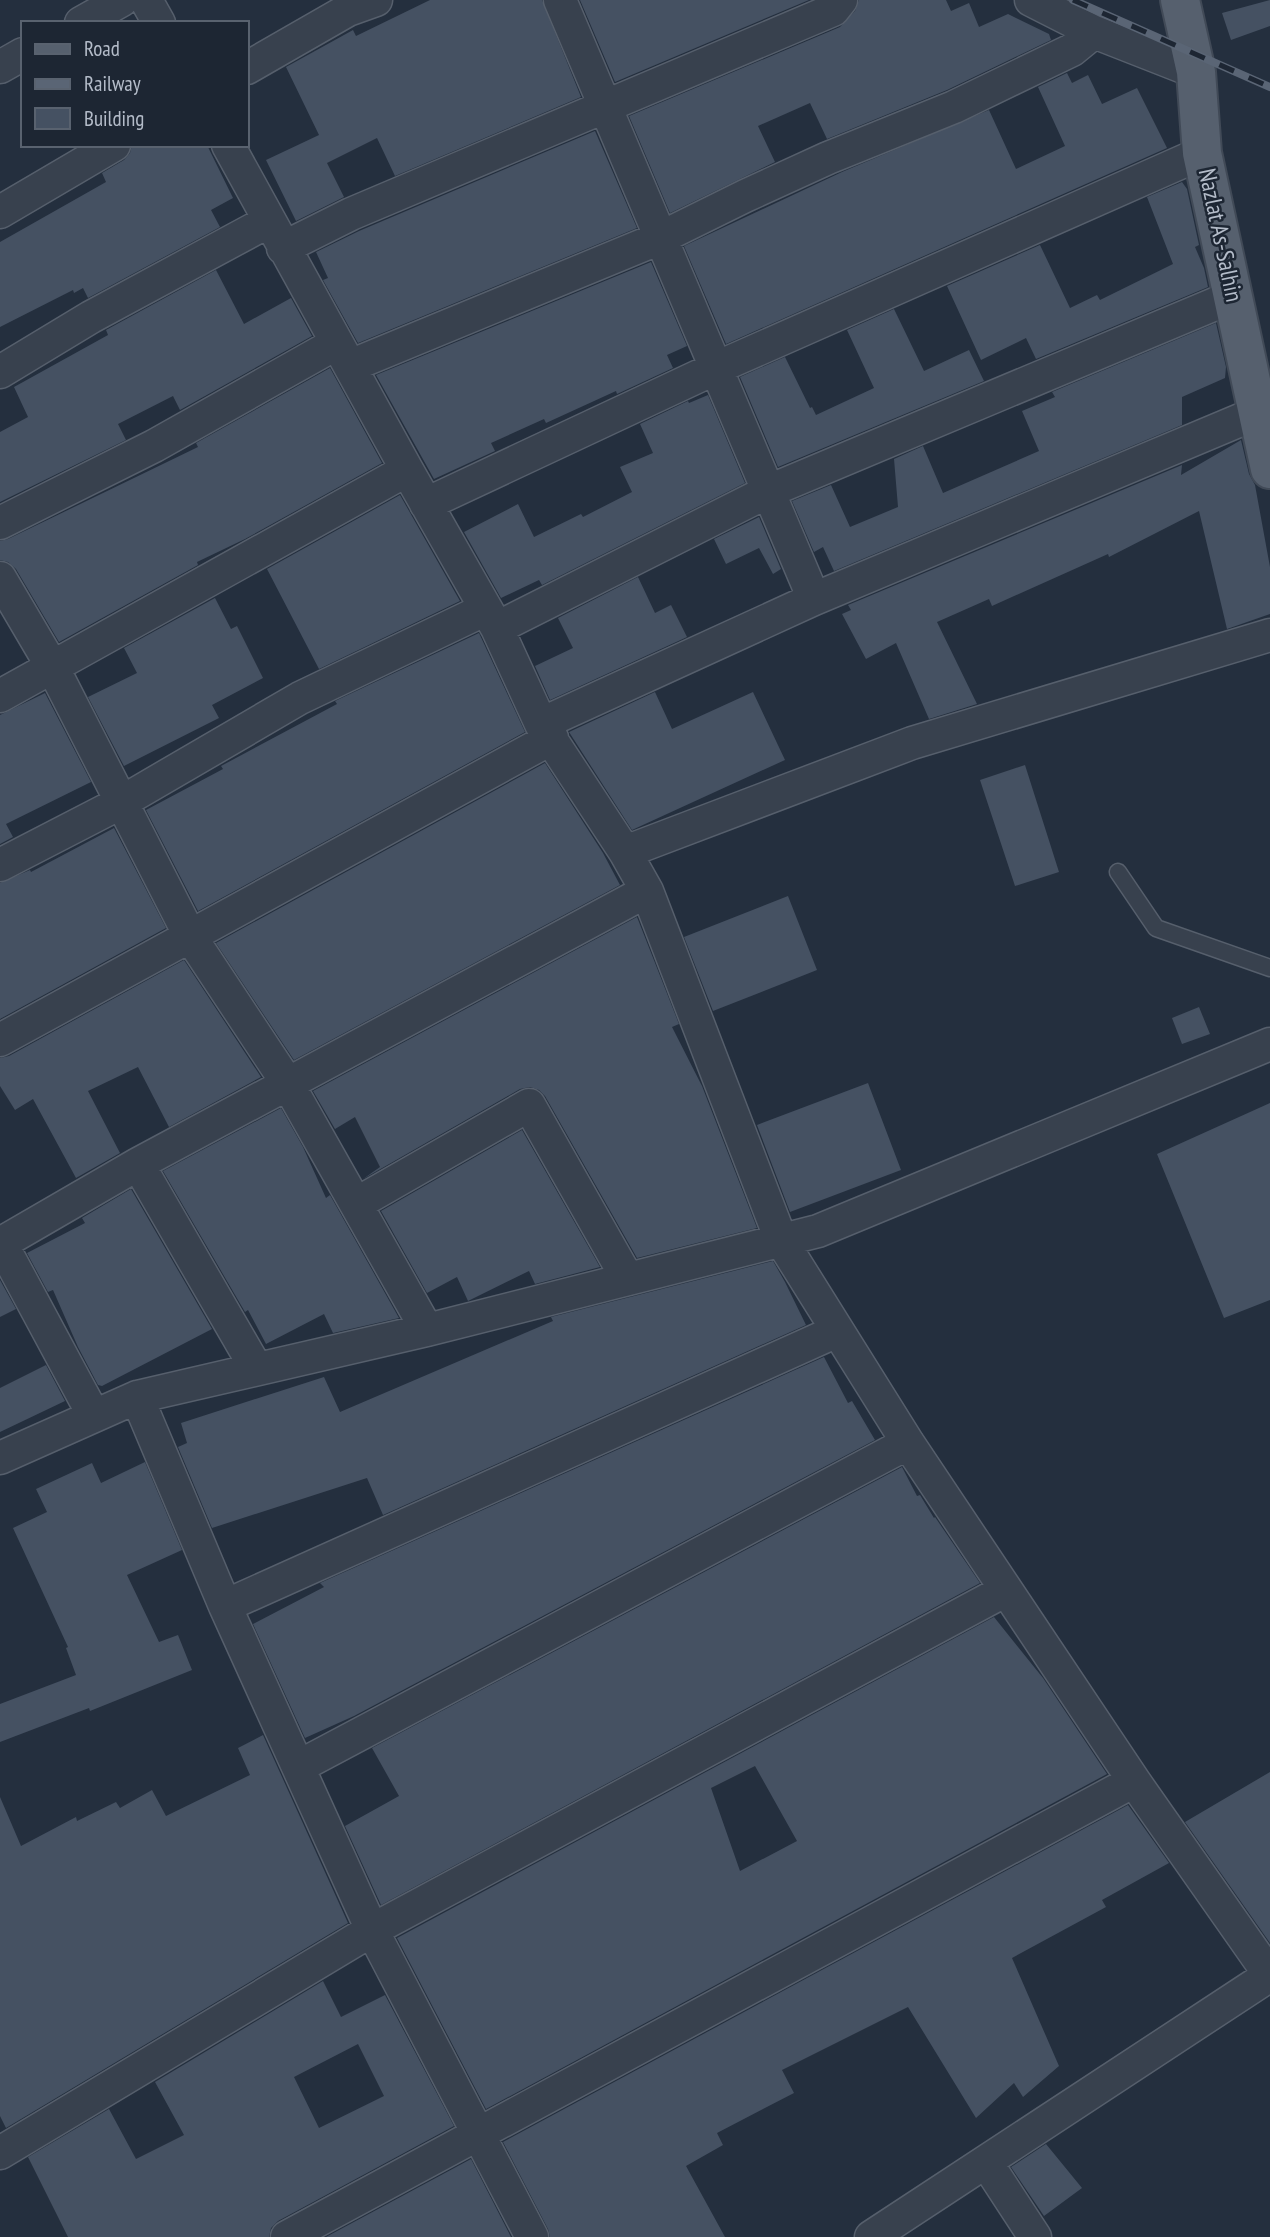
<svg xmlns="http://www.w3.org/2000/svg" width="1270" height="2237" viewBox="0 0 1270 2237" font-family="'PT Sans Narrow',sans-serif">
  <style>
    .building { fill: #455162; fill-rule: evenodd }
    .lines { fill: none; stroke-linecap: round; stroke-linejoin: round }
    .lane-casing { stroke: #565f6c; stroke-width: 19 }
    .street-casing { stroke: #565f6c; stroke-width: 35 }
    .primary-casing { stroke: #414a57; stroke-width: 42 }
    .lane { stroke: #38414e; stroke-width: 16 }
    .street { stroke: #38414e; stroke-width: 32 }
    .primary { stroke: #56606e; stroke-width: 38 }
    .rail-casing { stroke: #5a6575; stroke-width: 8 }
    .rail { stroke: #1d2633; stroke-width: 5; stroke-dasharray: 16; stroke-linecap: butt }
    .labels { text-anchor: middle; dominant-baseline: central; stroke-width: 5; stroke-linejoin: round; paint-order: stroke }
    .street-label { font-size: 24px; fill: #b4bcc9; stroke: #1d2633 }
  </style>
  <rect width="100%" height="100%" fill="#242f3e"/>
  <path class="building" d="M430,0H542L581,97L395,176L377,138L327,163L344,197L296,221L266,160L319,135L286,67L353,30L356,36Z
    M580,0H809L615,82Z
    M859,0H946L951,11L969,3L979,27L1008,14L1049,34L1051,40L947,90L827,139L810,103L758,126L775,162L670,213L629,116L840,27L855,11Z
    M1270,0V26L1231,40L1222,13Z
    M1067,73L1072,83L1088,75L1102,104L1137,88L1167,148L726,344L684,246L842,172L989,110L1016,169L1065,146L1038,87Z
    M595,131L637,228L358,343L323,280L328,278L316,252L359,231Z
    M132,145H207L233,198L211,210L220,227L88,298L83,288L74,293L73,290L0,327V242L106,182L102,173L124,160L130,153Z
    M1182,182L1187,189L1199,245L1195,247L1204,268L1208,287L1036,359L1026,338L981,360L947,286L1040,245L1070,308L1097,295L1100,300L1173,264L1147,197Z
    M651,262L687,346L667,355L673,368L617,394L616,391L546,423L544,419L491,443L495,451L434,479L376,375Z
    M216,270L244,324L291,298L312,336L180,410L173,396L118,424L126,440L0,502V432L28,417L14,387L108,335L106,330Z
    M894,309L924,371L969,350L984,381L778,467L740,377L785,357L810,408L812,407L816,415L874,388L847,330Z
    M1216,323L1226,367L1225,378L1182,397V425L834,571L823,547L814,552L792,501L831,485L850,527L898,507L894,459L923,446L943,493L1039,451L1022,411L1055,397L1052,392Z
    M330,368L382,463L245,539L197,562L198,565L59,642L16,569L8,562L0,560V541L8,539L198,447L196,443Z
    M708,395L745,483L542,585L539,580L501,598L464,532L518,504L534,537L581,514L583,517L632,492L620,467L653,453L640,424L688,401L689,403Z
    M1241,440L1249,474L1255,485L1270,567V614L1227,629L1199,511L1109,557L1108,554L992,606L989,599L937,622L977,704L929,719L896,643L866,659L842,614L851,610L848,605L1182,465L1181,475Z
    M400,495L460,601L319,669L267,569Z
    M759,517L781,569L773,574L759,548L726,564L714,539Z
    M638,577L655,613L671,605L687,637L550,700L535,666L573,648L558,618Z
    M215,598L231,629L237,626L263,678L212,705L219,718L124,766L88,697L137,673L124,648Z
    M479,633L525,732L198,911L146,810L223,769L221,766L337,704L335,701Z
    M655,692L672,729L753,692L785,760L632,830L569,732Z
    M45,693L91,782L6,824L13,837L0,844V715Z
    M545,763L603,853L620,885L294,1060L216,943Z
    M1025,765L1059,872L1015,886L980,780Z
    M114,828L166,928L0,1019V883L30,870L31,872Z
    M788,896L817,970L713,1011L684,937Z
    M637,917L679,1024L672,1027L702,1086L757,1228L637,1258L545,1096L539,1090L530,1087L520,1089L363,1179L380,1167L355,1117L335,1129L313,1091Z
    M184,960L261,1077L169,1127L138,1067L88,1091L120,1153L76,1178L33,1099L15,1110L0,1086V1058L9,1056Z
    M1199,1007L1210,1034L1182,1044L1172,1018Z
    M868,1083L901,1170L790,1212L757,1125Z
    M1270,1103V1300L1224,1318L1157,1154Z
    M281,1108L303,1147L326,1198L330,1195L399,1318L333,1333L324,1314L266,1344L248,1310L245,1312L163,1171Z
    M522,1130L600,1267L535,1284L529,1271L468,1301L457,1277L427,1293L381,1211Z
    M131,1189L212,1329L102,1386L98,1385L78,1347L53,1290L48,1292L27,1253L85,1223L82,1218Z
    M773,1261L785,1282L806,1325L383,1515L367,1478L212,1528L178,1447L187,1443L181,1423L324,1377L340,1412L553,1321L551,1317Z
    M0,1280L16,1309L0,1317Z
    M824,1357L848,1403L852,1401L875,1440L354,1716L305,1738L253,1624L324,1587L320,1583Z
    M46,1365L65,1401L0,1432V1388Z
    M145,1462L182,1550L127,1575L159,1642L178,1635L192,1670L90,1711L89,1708L0,1742V1704L76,1675L66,1648L68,1647L13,1528L47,1512L36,1489L92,1463L101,1483Z
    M902,1467L917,1496L920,1495L934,1518L935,1517L980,1583L381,1905L345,1826L399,1796L372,1748Z
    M994,1617L1043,1678L1107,1774L486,2109L397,1938ZM755,1766L797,1841L740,1871L711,1788Z
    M263,1735L348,1923L6,2128L0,2116V1797L21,1846L76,1817L77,1821L116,1802L120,1808L152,1790L166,1816L250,1775L238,1748Z
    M1270,1772V1943L1185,1822Z
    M1128,1805L1169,1863L1102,1900L1106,1907L1012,1958L1059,2066L1023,2097L1014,2083L976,2118L908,2007L782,2070L794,2093L717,2133L723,2145L686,2166L725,2237H550L548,2229L503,2142Z
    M323,1981L341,2017L385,1995L454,2126L278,2221L271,2228L269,2237H68L28,2157L109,2109L136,2159L184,2135L155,2082ZM358,2044L384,2096L319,2128L294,2077Z
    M1046,2144L1082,2188L1044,2216L1011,2167Z
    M471,2159L511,2237H326Z"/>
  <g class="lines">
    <defs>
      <path id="lane" d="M1118,872L1156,928L1270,968"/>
      <path id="street" d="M146,0L159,23
        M560,0L814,599
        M1031,0L1094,32L1196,72
        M81,23L122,0
        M0,67L23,54
        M247,68L348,10L376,0
        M228,145L407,470L497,628L541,724L625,852L647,891L781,1240L908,1443L1134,1781L1270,1975
        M0,212L114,145
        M283,248L351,214L833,10L841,0
        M350,366L660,238L745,196L828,158L954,107L1072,50L1094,32
        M0,372L91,317L269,221
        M426,504L716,368L1202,153
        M0,523L154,446L337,343
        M0,578L53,668L190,936L288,1084L427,1330
        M497,628L769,491L1234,296
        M0,696L407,470
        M541,724L814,599L1257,413
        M625,852L912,743L1270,635
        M0,865L120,803L300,698L486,609
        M0,1040L552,738
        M138,1164L256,1368
        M356,1204L529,1105L627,1278
        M1,1243L94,1416
        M0,1244L138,1164L647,891
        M137,1397L225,1606L372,1930L532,2237
        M0,1458L137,1397L427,1330L818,1231L1270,1044
        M225,1606L837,1331
        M298,1767L908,1443
        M0,2153L372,1930L1006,1590
        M986,2162L1035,2237
        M287,2237L1134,1781
        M871,2237L1270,1975"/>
      <path id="primary" d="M1180,0L1196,72L1202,153L1270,469"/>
    </defs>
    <use href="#lane" class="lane-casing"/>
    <use href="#street" class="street-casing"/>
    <use href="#primary" class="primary-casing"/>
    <use href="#lane" class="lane"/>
    <use href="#street" class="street"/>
    <use href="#primary" class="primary"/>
    <defs>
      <path id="rail" d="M1073,0L1270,87"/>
    </defs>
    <use href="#rail" class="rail-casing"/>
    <use href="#rail" class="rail"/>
  </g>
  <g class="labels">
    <g class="street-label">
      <text transform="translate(1221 235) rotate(78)">Nazlat As-Salhin</text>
    </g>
  </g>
  <rect x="21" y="21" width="228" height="126" fill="#1d2633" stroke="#59626f" stroke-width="2"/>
  <rect x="35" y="44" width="35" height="10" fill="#56606e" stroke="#59626f" stroke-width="2"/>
  <text x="84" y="56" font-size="21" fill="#b4bcc9">Road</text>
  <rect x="35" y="79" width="35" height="10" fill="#5a6575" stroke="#59626f" stroke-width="2"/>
  <text x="84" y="91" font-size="21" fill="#b4bcc9">Railway</text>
  <rect x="35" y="108" width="35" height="21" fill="#455162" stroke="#59626f" stroke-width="2"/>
  <text x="84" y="126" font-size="21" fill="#b4bcc9">Building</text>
</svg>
